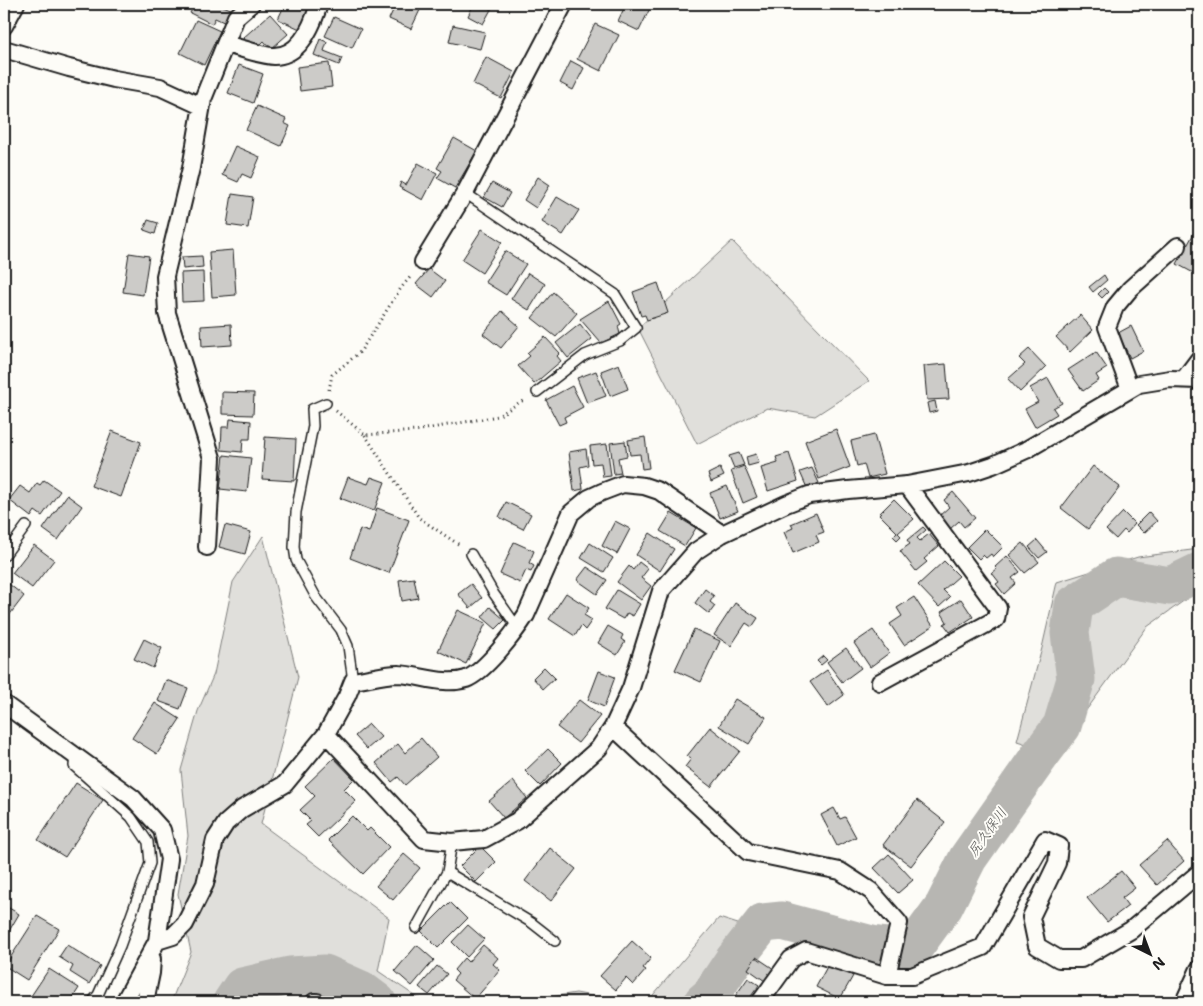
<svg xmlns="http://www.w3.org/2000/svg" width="1203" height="1006" viewBox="0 0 1203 1006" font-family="'Shantell Sans','Klee One',sans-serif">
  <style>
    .green { fill: #e0dfdb; stroke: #7e7e7c }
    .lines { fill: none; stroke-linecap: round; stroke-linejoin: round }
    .river { stroke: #b7b6b2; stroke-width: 39 }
    .building { fill: #cccbc8; stroke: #1c1c1c }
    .service-casing { stroke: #1c1c1c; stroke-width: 12 }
    .minor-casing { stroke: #1c1c1c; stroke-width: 20 }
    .path { stroke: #1c1c1c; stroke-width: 3; stroke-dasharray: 1 4; stroke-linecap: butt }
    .service { stroke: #fdfcf7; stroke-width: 9 }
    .minor { stroke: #fdfcf7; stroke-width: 16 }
    .labels { text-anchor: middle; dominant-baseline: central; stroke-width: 4; stroke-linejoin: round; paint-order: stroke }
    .water-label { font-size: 14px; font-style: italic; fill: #5a5a58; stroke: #fdfcf7 }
  </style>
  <rect width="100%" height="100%" fill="#fdfcf7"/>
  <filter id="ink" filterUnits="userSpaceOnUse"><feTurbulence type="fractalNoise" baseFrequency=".02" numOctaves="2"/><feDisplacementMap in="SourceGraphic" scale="10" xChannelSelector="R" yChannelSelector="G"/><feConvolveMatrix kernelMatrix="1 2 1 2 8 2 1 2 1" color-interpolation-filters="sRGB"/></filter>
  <g filter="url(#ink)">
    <path class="green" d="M732,241L869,381L815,416L767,408L697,444L638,328Z
      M263,536L298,677L261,824L389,918L378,971L424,1002H354L337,988L270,998L267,1002H171L191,952L178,894L188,836L181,770L198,711L214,674L233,582Z
      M1199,549V590L1147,627L1055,753L1017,741L1042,648L1057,582L1138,557Z
      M719,918L741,925L684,1002H647Z
      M576,993L625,1002H522L524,1001Z"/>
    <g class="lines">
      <path class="river" d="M232,1002L242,987L290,976L325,974L361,990L377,1002
        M703,1002L710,996L734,960L763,923L782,921L872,945L912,950L944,906L968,858L1041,754L1062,726L1076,679L1070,633L1074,605L1116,577L1170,586L1199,572"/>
    </g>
    <path class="building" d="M195,4H224L223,6L233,10L226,23L215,18L212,24L190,13Z
      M285,4H303L310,7L300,29L278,19Z
      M396,4H406L420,10L411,29L389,19Z
      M474,4H494L483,24L468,16Z
      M626,4H652L639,31L618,21Z
      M270,14L288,34L271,49L264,41L254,51L243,38Z
      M334,17L361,29L352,48L325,36Z
      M196,20L220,31L204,65L180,53Z
      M595,24L619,35L601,71L577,59Z
      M453,25L485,32L480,49L449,42Z
      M320,39L327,42L324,51L342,58L339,65L314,55Z
      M486,57L514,72L501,98L473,84Z
      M571,61L584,68L573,90L560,83Z
      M329,63L332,87L300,91L297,67Z
      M239,65L263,74L253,103L228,93Z
      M257,106L286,119L284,123L290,126L281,146L246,130Z
      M454,138L477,151L455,188L437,178L442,171L437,168Z
      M235,146L260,157L251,178L242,174L238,182L222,175Z
      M418,163L437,173L423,200L399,187L401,182L406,185Z
      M538,177L550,185L536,208L524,200Z
      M492,183L510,193L502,207L484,197Z
      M232,194L253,197L248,228L227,225Z
      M557,197L579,210L563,235L542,222Z
      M148,220L158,223L155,234L144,230Z
      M1199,224V276L1177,264Z
      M482,229L502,242L482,273L462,260Z
      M233,250L236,295L212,297L209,252Z
      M505,251L526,264L506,295L485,282Z
      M129,253L149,256L143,295L123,292Z
      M202,256L203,267L183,269L182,257Z
      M429,269L445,281L433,297L416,284Z
      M203,272L204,301L182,302L181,273Z
      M528,273L545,284L529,310L511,299Z
      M1104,275L1107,280L1093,292L1089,287Z
      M658,283L668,313L647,320L645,315L641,316L633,292Z
      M1104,288L1108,292L1102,298L1098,294Z
      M553,292L577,313L556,337L532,318Z
      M609,301L621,324L618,326L620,334L601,343L580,319Z
      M502,311L519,326L501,348L483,334Z
      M1080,315L1093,330L1070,352L1056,337Z
      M231,324L232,345L202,347L201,326Z
      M580,324L592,339L568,358L556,343Z
      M1131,326L1143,351L1130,358L1118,333Z
      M545,337L560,353L557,356L561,361L534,384L518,366L530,356L527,353Z
      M1029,349L1046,367L1020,392L1008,379L1025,364L1019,358Z
      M1096,352L1107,368L1096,375L1099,380L1083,391L1068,370Z
      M619,364L628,389L610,396L601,371Z
      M946,364L949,399L927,400L924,366Z
      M596,371L606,396L587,403L577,378Z
      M1048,378L1062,403L1053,408L1057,414L1035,427L1025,409L1038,402L1030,388Z
      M572,386L583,407L564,417L566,422L559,425L546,400Z
      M222,392L254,393L253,415L222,414Z
      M935,401L937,411L929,413L927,403Z
      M230,419L251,421L250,439H243L242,452L221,450L222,427H229Z
      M836,429L850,467L819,479L805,441Z
      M112,431L141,442L121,497L91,486Z
      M874,435L885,474L868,478L864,464L857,466L851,441Z
      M265,437L296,439L294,481L262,479Z
      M645,437L649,468L642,469L640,454L630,455L628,440Z
      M625,441L627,456L618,458L621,473L614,474L610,443Z
      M607,444L611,476L603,477L601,463L592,464L590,446Z
      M586,449L588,465L580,467L583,489L574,491L569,452Z
      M739,453L744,465L734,468L729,456Z
      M789,453L798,481L768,491L761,468L778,463L776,457Z
      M756,454L759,463L748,466L746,457Z
      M224,455L251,458L247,492L220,489Z
      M744,466L757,497L743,503L731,471Z
      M1093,466L1120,487L1088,529L1061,508Z
      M720,468L724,476L711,482L708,474Z
      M812,468L819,483L807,488L800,472Z
      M348,477L368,484L371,477L385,482L374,511L340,498Z
      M44,480L60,491L42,516L35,511L31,517L9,500L20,486L30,493L37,483L40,485Z
      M727,486L738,511L720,518L710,493Z
      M953,492L975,518L964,527L959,521L950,529L939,516L949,507L944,500Z
      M67,495L82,506L58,540L43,529Z
      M894,499L914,519L898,533L901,536L897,540L893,536L897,532L879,514Z
      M506,502L531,514L523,529L499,517Z
      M377,508L409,520L389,573L350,558L360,529L369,532Z
      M1123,512L1135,524L1127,533L1124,530L1116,539L1106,530Z
      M1149,512L1157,521L1144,533L1136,525Z
      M671,513L696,528L685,546L660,531Z
      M816,513L824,532L816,535L819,542L793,553L784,532L793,528L791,524Z
      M615,521L630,529L617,554L602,546Z
      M225,525L251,532L245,554L219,547Z
      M923,527L926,530L917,538L920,541L929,534L939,546L924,559L927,562L916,571L900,551L910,544L907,540Z
      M985,529L1003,547L993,557L991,554L986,558L983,555L979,559L967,547Z
      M650,533L674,549L660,571L636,555Z
      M1037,540L1047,552L1039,558L1029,547Z
      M514,542L534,551L529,563L534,566L531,572L526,570L520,583L500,574Z
      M590,543L613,558L604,572L581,558Z
      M1023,543L1039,562L1025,573L1009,555Z
      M34,545L54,560L32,588L12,573Z
      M1007,556L1020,572L1012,578L1016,583L1004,594L996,584L999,582L992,573L997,569L995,567Z
      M944,561L959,576L943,590L950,597L939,607L918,585Z
      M639,562L648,569L641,578L651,586L641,600L617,582L629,566L633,570Z
      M587,567L607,580L597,594L577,580Z
      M414,578L418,598L402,601L399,580Z
      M5,581L24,596L4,622V582Z
      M471,584L482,598L470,608L458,594Z
      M705,589L714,596L710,602L715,606L709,614L695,603Z
      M617,590L640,604L633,616L627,613L623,619L605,609Z
      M566,593L589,608L584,615L592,620L585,630L581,626L575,636L549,619Z
      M914,597L933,626L904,645L890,624L902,616L897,608Z
      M961,599L973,617L950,632L944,624L947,622L941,612Z
      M735,603L758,618L752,627L746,623L731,646L714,635Z
      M490,607L505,620L496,629L482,617Z
      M458,610L486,623L466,664L438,651Z
      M608,626L623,635L621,639L625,642L617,655L598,643Z
      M694,629L720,641L701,682L675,670Z
      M873,630L889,653L870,667L854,643Z
      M144,639L162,648L153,668L134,659Z
      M846,648L861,668L842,682L827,662Z
      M823,656L827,660L821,665L817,661Z
      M544,667L555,678L543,689L533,678Z
      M827,670L844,695L828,707L810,682Z
      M599,671L615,677L604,707L588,700Z
      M166,680L188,688L180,709L158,701Z
      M735,699L766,717L749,744L719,726Z
      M579,700L600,716L578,743L557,727Z
      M155,703L180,719L157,754L132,738Z
      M369,724L381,737L367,749L355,736Z
      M710,727L740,751L711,787L685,767L691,759L687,756Z
      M421,738L437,757L405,785L398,777L392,782L376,763L398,744L405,753Z
      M548,749L562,763L540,786L525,771Z
      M334,758L354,779L344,789L356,801L318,837L306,825L311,821L300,810L315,796L305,786Z
      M513,781L527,798L504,818L489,801Z
      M76,783L103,800L65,857L38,840Z
      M917,800L945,822L911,866L883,845Z
      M834,808L840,819L845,817L856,837L837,846L821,815Z
      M352,816L367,831L370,828L389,847L363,874L328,840Z
      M1167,841L1184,861L1157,885L1139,865Z
      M480,846L496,862L476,882L460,866Z
      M550,848L576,869L551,901L525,881Z
      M404,854L420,868L393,900L376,886Z
      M889,854L913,880L898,893L874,868Z
      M1121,871L1135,888L1122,898L1128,906L1107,922L1087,898Z
      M450,902L467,919L438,948L421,931Z
      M4,905L19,914L9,931L4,928Z
      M37,916L59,929L27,980L5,966Z
      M468,925L484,939L467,957L452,942Z
      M632,941L651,958L643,968L646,970L633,985L626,978L616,990L600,976Z
      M67,945L100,966L89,984L70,972L73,966L59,957Z
      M417,945L434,960L412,986L395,971Z
      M483,945L498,958L493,964L500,970L475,999L453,980L458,974L454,970L464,958L468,962Z
      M756,957L774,969L765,981L748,969Z
      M829,963L853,976L840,999L816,987Z
      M437,966L447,974L429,995L419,987Z
      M49,969L79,988L70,1002H27Z
      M748,978L759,985L747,1002H731Z"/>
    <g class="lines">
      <defs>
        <path id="service" d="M465,193L615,294L636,328L620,341L585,355L537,392
          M326,403L312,409L313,426L296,512L294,547L296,560L316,597L341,630L348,646L353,681
          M471,554L494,594L518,628
          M4,556L26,526
          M75,755L74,766L131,817L148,842L150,863L120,946L98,995L92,1002
          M447,872L532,923L555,941
          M416,928L447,872L452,842"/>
        <path id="minor" d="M4,26L16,4
          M225,44C238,47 262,56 274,56C300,56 313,24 319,4
          M4,49L69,68L114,79L160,87L201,106
          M423,262L465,193L564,4
          M1184,379L1199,359
          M1130,389L1107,327L1115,307L1130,289L1178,246
          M722,534L659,491L644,486L623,484L602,492L589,498L571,513L526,615C515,632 485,672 466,679C445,686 420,675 398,674C384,674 367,679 353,681L347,696L326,734L424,839L452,842L484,839L517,821L599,748L613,727L631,688L661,591L696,551L722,534L786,504L809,495L848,490L907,485L969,473L993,465L1026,450L1139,384L1170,379L1199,380
          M207,547L212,458L167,313L165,276L191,168L203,99L236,17L251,4
          M880,682L996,619L998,608L907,485
          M4,704L133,798L162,830L169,859L157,941L124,1002
          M613,727L748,852L840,871L871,891L899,923L887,976
          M157,941L173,936L185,924L205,884L215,840L226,823L242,809L285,784L326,734
          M145,1002L151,973L152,959
          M314,1002H317
          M760,1002L791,959L806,951L887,976H912L983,947L1045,840L1059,846L1057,863L1031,917L1037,946L1059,959H1081L1131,930L1199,873
          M1184,1002L1199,969"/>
      </defs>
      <use href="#service" class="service-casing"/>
      <use href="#minor" class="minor-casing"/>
      <path class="path" d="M329,390L332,375L360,352L401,288L411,276
        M336,411L365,435L415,431L498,416L525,399
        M365,435L419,518L461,546"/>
      <use href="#service" class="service"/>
      <use href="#minor" class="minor"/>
    </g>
  </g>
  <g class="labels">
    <g class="water-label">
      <text transform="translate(987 832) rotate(-55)">尻久保川</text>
    </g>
  </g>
  <rect width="1203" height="1006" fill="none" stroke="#fdfcf7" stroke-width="20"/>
  <rect x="10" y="10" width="1183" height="986" fill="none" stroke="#1c1c1c" stroke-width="2" filter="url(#ink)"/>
  <g transform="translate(1150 954) rotate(138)" stroke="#fdfcf7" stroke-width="4" paint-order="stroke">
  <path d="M0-4L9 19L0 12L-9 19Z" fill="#1c1c1c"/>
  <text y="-8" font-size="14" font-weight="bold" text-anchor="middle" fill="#1c1c1c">N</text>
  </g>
</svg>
